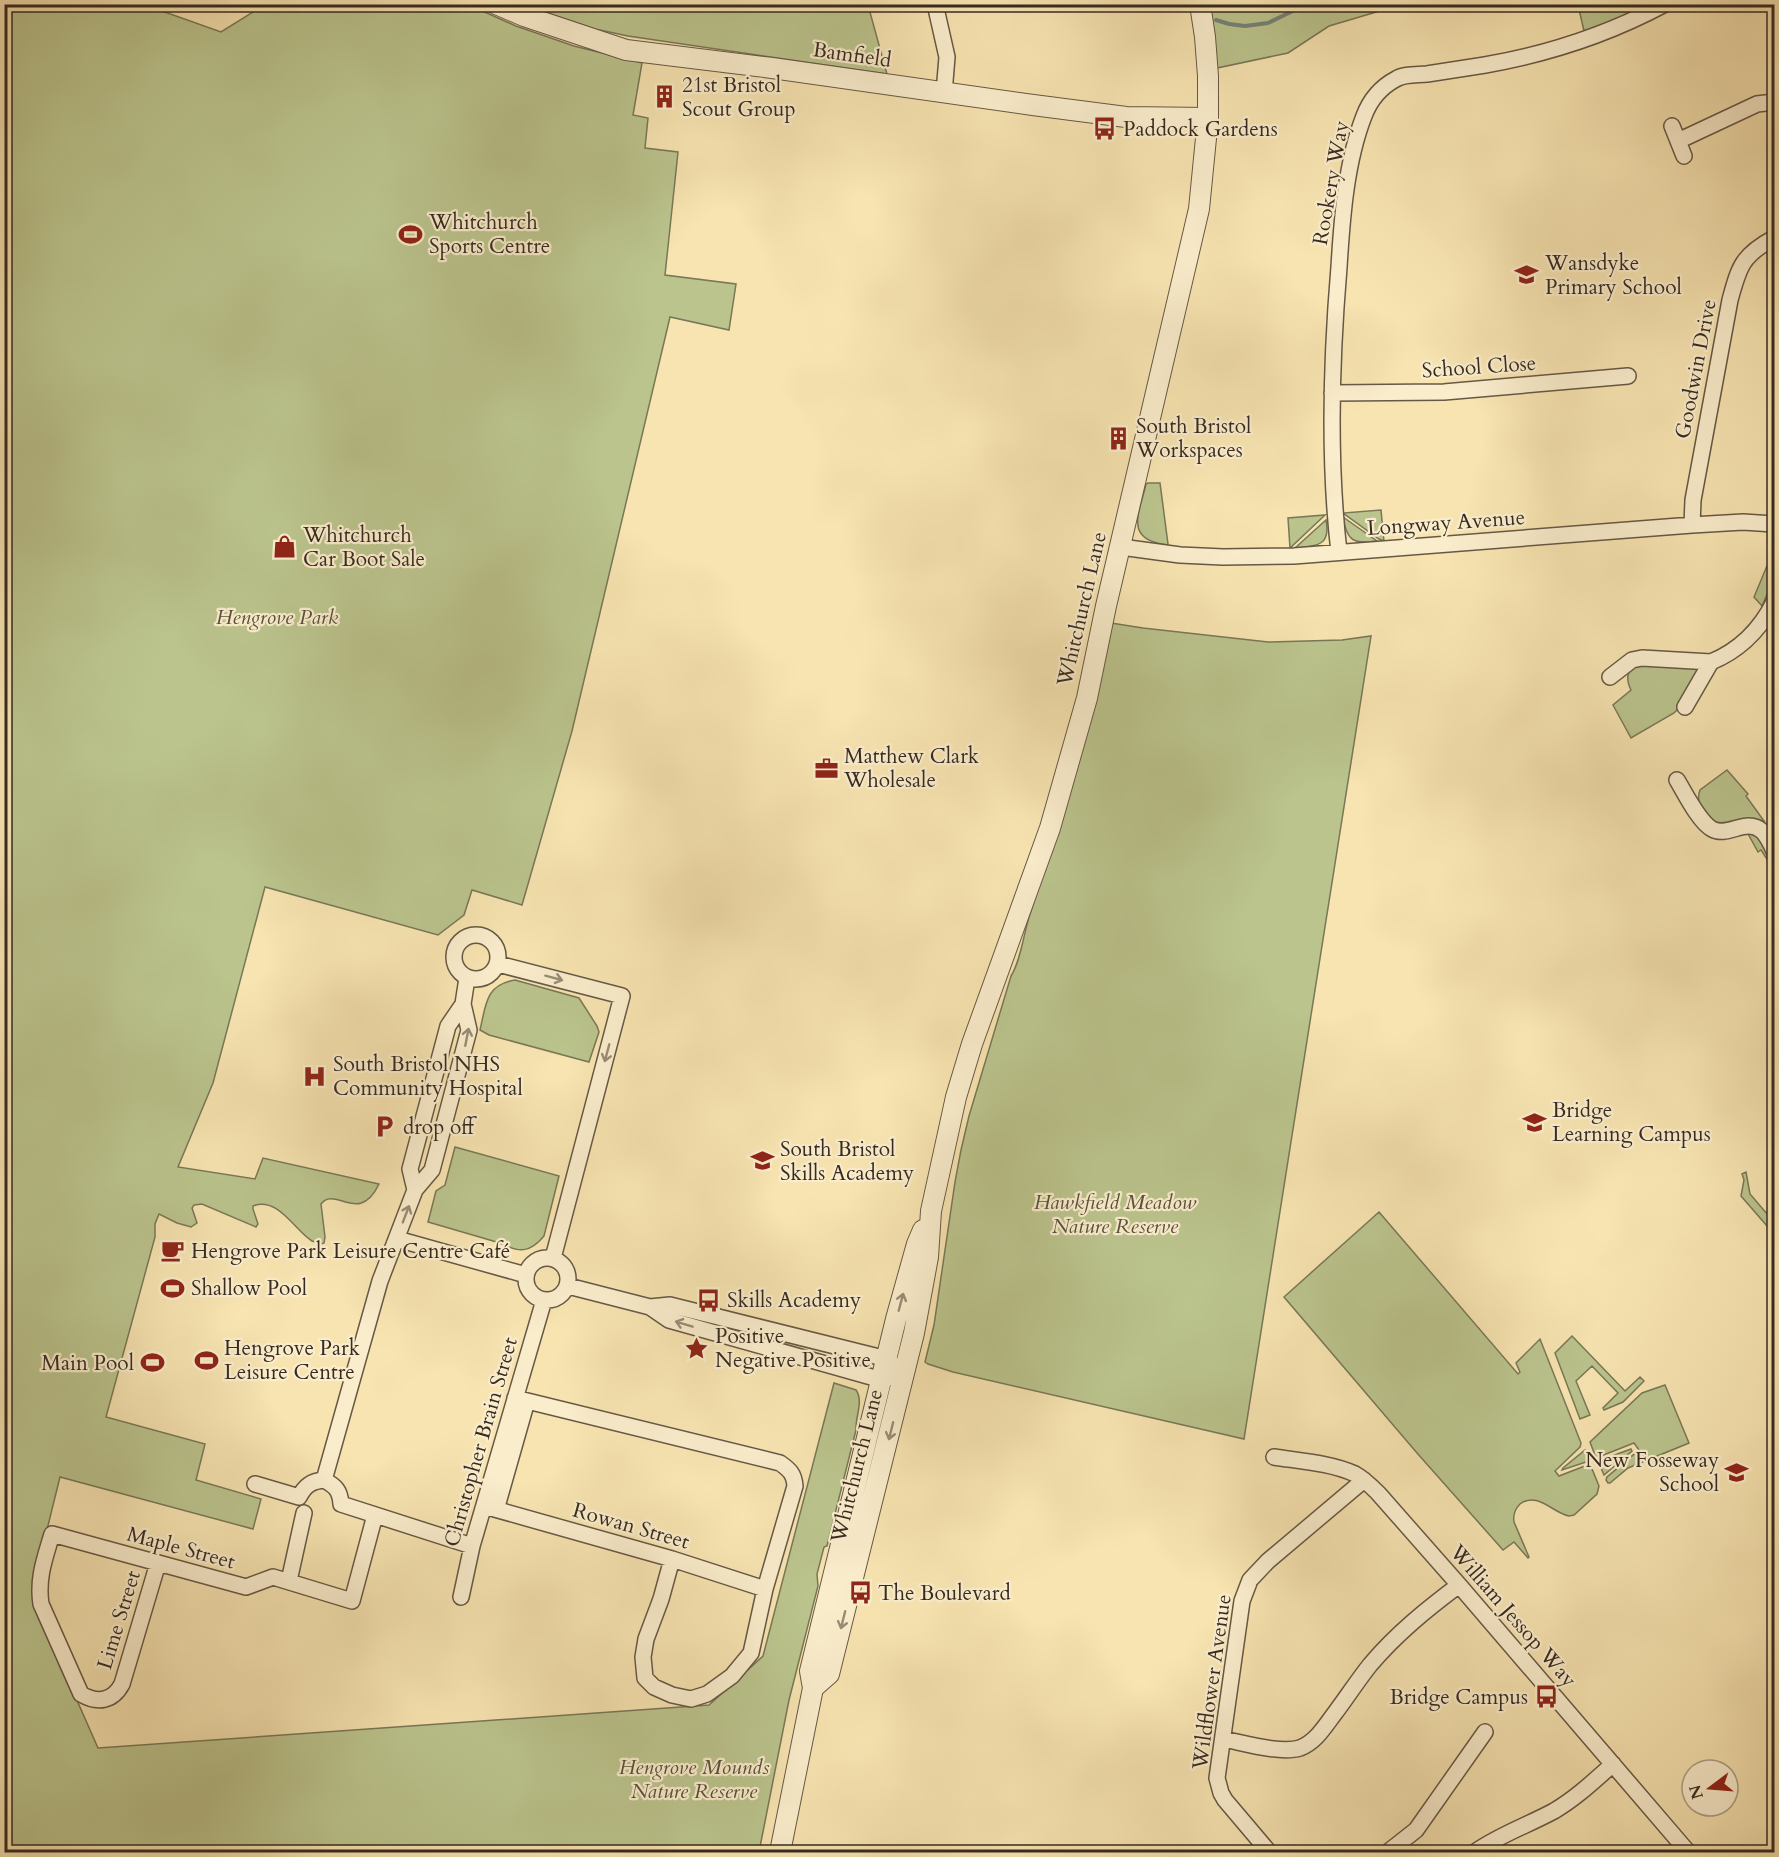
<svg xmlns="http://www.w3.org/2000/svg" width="1779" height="1857" viewBox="0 0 1779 1857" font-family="Cardo,serif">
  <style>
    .green { fill: #bbc48d; stroke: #797757; stroke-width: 1.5 }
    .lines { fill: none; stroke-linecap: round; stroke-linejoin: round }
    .stream { stroke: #758377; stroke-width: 4 }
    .minor-casing { stroke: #675845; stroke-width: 18 }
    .tertiary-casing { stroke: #675845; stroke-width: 22 }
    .minor { stroke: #faedcc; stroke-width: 15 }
    .tertiary { stroke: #faedcc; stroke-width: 20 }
    .oneway { stroke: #988c76 }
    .labels { text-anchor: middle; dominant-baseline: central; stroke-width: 4.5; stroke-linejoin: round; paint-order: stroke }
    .street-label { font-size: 21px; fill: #372a21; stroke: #faedcc }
    .poi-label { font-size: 21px; fill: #372a21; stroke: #faedcc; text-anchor: start }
    .park-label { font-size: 21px; font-style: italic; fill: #58503c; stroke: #faedcc }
  </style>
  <rect width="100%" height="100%" fill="#f7e4b1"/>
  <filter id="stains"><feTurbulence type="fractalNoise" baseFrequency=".00333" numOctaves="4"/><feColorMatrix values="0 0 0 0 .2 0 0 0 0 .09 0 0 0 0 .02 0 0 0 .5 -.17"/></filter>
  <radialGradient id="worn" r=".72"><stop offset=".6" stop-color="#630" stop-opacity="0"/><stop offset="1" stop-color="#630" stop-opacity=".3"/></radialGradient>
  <path class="green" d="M5,5H145L221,32L264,5H469L516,26L574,46L642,63L633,115L648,118L645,148L678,152L665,275L736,284L729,330L670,317L572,731L522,905L472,890L464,915L438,935L265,887L213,1083L178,1167L255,1179L263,1158L379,1184C359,1226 335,1185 321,1204L325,1237L324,1243L321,1244C318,1243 315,1242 312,1241C295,1231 278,1196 253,1206V1209L258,1224L256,1227L202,1204L194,1205L192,1208L197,1223L191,1227L177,1223L159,1214L155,1224V1237L106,1417L205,1444L196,1480L261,1499L253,1529L60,1477L34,1582L35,1605L98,1748L709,1705L763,1656L834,1383L856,1390C864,1401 855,1417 856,1430L827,1546L824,1547L817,1574L818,1586L789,1700L759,1852H5Z
    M524,5H868L887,74L628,36L595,29Z
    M1209,5H1400L1329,26L1288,53L1217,68Z
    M1578,5H1648L1611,22L1584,31Z
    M1148,483H1160L1168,544L1167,545C1124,539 1139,515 1146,484Z
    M1381,510L1384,541L1379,539L1343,513Z
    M1325,515L1324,516L1290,548L1288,518Z
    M1343,517L1377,541C1354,544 1347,542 1343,517Z
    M1326,520C1331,546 1317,546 1295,548Z
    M1774,549C1775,570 1771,588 1762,606L1754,597Z
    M1111,623L1143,628L1268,642L1342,640L1371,636L1244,1439L953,1372L928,1364L925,1362L934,1325L955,1182L961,1150L969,1116L1011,976C1021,961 1024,930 1031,911C1061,816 1085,719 1111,623Z
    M1640,664L1696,667L1699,671L1679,708L1674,713L1631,738L1613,705L1631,690C1625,678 1627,668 1640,664Z
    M1727,770L1748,794L1746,796L1764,821L1758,820L1726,826L1710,821C1704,811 1695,802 1700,790Z
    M1747,832L1757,833L1774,860V870L1761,850L1758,852Z
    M515,980L579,998L597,1026L599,1032L589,1062L489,1035L480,1030C486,1005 485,985 515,980Z
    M455,1147L559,1176L544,1236C530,1253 519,1253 500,1243L428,1222L436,1191L445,1185Z
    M1746,1172L1750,1194L1774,1222V1234L1741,1196L1744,1180L1742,1174Z
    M1379,1212L1518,1374L1520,1372L1516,1363L1540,1339L1581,1443L1580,1447L1555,1471L1559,1476L1590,1464L1599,1486L1597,1494L1574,1515L1569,1516C1553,1513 1537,1491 1520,1504C1515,1509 1513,1516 1514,1522L1529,1557L1528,1558L1514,1542L1503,1550L1417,1453L1284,1297Z
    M1572,1336L1625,1391L1640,1377L1644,1381L1623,1402L1604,1410L1603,1408L1618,1393L1592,1366L1576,1381L1590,1415L1580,1419L1555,1353Z
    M1665,1385L1689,1443L1628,1468L1610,1483H1608L1606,1480L1607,1477L1639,1450L1634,1443L1596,1458L1590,1442L1642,1393Z
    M1631,1449L1632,1451L1604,1475L1598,1461Z
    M1585,1450L1589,1461L1562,1470L1563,1468Z"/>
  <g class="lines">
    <path class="stream" d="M1216,20L1229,24L1245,26L1268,23L1297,9L1301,4"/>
    <defs>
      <path id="minor" d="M935,4L947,57L944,93
        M1672,126L1684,156
        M1678,141L1757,104L1774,102
        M1332,393L1444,392L1628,376
        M1692,525L1693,500L1730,300C1739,267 1742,255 1774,238
        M1121,547L1180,555L1223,557L1294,556L1692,525L1743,522L1774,524
        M1339,552C1328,458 1331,362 1339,267C1342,218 1346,162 1364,116C1370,100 1381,87 1396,79C1404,74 1417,75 1427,74C1446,71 1466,68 1485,65C1548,54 1609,34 1665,4
        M1610,677L1632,660L1642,658L1711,662C1740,650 1760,630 1774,602
        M1685,707L1711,662
        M1677,780C1685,793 1699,822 1712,829C1728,838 1746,817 1762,831C1767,836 1771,844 1774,851
        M454 957a22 22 0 1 1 44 0a22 22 0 1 1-44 0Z
        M498,964L622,996L553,1258
        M415,1190L410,1169L448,1026L463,1004L467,978
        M397,1239L526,1275
        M526 1279a21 21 0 1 1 42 0a21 21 0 1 1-42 0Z
        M568,1286L650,1307L669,1320L882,1380L891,1377
        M650,1307L670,1305L887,1359L904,1374
        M515,1398L780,1463C790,1470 794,1474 795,1486L765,1589L751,1653L732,1676L707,1694L691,1699L672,1695L654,1687L645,1678L643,1657L646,1639L661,1599L672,1559
        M1274,1457C1300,1461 1331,1463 1355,1474C1364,1479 1371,1486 1378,1493L1459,1585L1688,1852
        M324,1480L380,1281L415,1190L432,1170L469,1030L463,1004
        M255,1484L299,1497C305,1486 311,1481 324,1480C336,1486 340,1491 341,1504L472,1546
        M498,1503L527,1401
        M484,1506L672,1559L765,1589
        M158,1563L122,1684C113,1701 98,1704 81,1694L41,1604C37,1578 45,1558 52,1534L246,1587L273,1577L352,1601L375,1515
        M289,1581L304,1513
        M461,1597L472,1546L544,1300
        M1223,1739C1244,1743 1280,1754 1300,1748C1316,1742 1325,1726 1335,1713C1347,1697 1358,1680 1370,1665C1396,1634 1427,1609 1459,1585
        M1269,1852L1225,1800L1221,1793L1217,1778L1242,1601L1250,1580L1268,1561L1364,1480
        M1388,1852L1416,1830L1485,1732
        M1475,1852C1499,1835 1528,1825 1554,1811C1576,1798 1594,1781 1613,1764"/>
      <path id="tertiary" d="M496,4L524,16L626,50L772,68L1033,105L1126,117L1208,118
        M813,1688L829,1674L914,1333L928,1257L931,1211L956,1097L972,1044L1050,828L1087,698L1106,606L1199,209L1208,118V76L1205,37L1200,4
        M780,1852L813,1688L810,1671L896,1319L917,1244L923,1230"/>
    </defs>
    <use href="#minor" class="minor-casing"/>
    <use href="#tertiary" class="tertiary-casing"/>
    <use href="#minor" class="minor"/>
    <use href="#tertiary" class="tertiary"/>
  </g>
  <defs><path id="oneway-shaft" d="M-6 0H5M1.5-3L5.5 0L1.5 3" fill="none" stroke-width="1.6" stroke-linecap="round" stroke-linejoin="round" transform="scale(1.5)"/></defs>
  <g class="oneway">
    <use href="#oneway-shaft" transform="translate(554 978) rotate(15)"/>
    <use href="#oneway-shaft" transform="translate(467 1037) rotate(-79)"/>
    <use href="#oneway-shaft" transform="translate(607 1053) rotate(105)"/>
    <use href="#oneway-shaft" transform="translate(406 1214) rotate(-69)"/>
    <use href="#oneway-shaft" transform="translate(901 1302) rotate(-75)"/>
    <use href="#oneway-shaft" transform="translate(684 1324) rotate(-163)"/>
    <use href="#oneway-shaft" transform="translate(891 1431) rotate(104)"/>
    <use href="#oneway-shaft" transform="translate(843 1620) rotate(104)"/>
  </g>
  <defs>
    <symbol id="building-bare" viewBox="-9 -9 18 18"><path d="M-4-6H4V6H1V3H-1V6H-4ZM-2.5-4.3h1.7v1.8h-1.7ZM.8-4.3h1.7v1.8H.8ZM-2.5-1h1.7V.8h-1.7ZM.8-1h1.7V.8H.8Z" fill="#8f2418" stroke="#faedcc" stroke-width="2.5" paint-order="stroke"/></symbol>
    <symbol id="bus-bare" viewBox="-9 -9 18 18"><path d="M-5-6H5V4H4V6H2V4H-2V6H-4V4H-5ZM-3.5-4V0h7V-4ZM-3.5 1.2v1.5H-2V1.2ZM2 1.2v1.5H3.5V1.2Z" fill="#8f2418" stroke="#faedcc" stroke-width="2.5" paint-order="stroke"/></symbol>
    <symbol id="stadium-bare" viewBox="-9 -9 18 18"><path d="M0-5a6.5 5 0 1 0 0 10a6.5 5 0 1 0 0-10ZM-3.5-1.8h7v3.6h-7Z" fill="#8f2418" stroke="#faedcc" stroke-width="2.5" paint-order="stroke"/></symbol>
    <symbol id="school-bare" viewBox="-9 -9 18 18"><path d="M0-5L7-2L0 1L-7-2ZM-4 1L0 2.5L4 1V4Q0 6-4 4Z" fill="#8f2418" stroke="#faedcc" stroke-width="2.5" paint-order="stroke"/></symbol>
    <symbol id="shop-bare" viewBox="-9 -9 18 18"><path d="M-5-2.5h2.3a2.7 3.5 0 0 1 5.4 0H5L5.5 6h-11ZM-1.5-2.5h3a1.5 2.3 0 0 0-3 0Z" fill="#8f2418" stroke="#faedcc" stroke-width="2.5" paint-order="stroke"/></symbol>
    <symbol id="office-bare" viewBox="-9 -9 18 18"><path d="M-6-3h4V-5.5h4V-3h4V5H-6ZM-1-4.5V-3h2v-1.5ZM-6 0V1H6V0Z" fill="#8f2418" stroke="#faedcc" stroke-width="2.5" paint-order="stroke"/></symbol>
    <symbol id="hospital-bare" viewBox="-9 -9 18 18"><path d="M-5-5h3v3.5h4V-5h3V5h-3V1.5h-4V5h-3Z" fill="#8f2418" stroke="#faedcc" stroke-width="2.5" paint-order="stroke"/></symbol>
    <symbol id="parking-bare" viewBox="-9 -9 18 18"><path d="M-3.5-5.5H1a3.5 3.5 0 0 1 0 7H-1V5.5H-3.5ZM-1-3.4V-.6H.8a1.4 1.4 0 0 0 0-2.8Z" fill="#8f2418" stroke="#faedcc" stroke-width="2.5" paint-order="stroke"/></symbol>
    <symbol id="university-bare" viewBox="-9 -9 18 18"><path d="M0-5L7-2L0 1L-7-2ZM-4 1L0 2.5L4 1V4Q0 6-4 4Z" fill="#8f2418" stroke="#faedcc" stroke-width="2.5" paint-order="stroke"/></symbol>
    <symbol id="cafe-bare" viewBox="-9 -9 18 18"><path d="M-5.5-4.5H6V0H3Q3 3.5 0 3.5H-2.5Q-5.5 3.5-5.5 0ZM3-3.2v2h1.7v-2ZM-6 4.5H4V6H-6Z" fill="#8f2418" stroke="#faedcc" stroke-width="2.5" paint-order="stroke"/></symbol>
    <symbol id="sight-bare" viewBox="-9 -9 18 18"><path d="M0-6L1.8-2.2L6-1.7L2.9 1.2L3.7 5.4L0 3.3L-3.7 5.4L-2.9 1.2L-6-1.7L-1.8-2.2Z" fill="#8f2418" stroke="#faedcc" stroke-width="2.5" paint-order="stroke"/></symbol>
  </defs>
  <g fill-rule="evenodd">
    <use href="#building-bare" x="648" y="80" width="33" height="33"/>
    <use href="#bus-bare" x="1088" y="112" width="33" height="33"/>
    <use href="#stadium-bare" x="394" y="218" width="33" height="33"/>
    <use href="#school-bare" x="1510" y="258" width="33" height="33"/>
    <use href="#building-bare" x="1102" y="422" width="33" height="33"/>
    <use href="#shop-bare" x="268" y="530" width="33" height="33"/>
    <use href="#office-bare" x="810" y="752" width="33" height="33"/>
    <use href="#hospital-bare" x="298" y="1060" width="33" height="33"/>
    <use href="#school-bare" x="1518" y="1106" width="33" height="33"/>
    <use href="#parking-bare" x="368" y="1110" width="33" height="33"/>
    <use href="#university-bare" x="746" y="1144" width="33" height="33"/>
    <use href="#cafe-bare" x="156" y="1234" width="33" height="33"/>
    <use href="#stadium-bare" x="156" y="1272" width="33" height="33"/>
    <use href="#bus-bare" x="692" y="1284" width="33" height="33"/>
    <use href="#sight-bare" x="680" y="1332" width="33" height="33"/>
    <use href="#stadium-bare" x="190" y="1344" width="33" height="33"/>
    <use href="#stadium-bare" x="136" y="1346" width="33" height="33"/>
    <use href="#school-bare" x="1720" y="1456" width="33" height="33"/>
    <use href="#bus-bare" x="844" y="1576" width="33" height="33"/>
    <use href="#bus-bare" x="1530" y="1680" width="33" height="33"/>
  </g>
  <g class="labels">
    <g class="street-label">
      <text transform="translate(852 55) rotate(8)">Bamfield</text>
      <text transform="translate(1331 183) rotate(-80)">Rookery Way</text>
      <text transform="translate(1479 367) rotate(-4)">School Close</text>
      <text transform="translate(1696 369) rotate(-79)">Goodwin Drive</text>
      <text transform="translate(1446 523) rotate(-4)">Longway Avenue</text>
      <text transform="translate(1082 609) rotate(-77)">Whitchurch Lane</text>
      <text transform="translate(481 1442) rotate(-74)">Christopher Brain Street</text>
      <text transform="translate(857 1466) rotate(-76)">Whitchurch Lane</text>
      <text transform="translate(631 1526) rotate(16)">Rowan Street</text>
      <text transform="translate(181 1548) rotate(15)">Maple Street</text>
      <text transform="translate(1513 1616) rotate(49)">William Jessop Way</text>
      <text transform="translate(119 1620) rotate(-73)">Lime Street</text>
      <text transform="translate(1212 1682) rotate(-82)">Wildflower Avenue</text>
    </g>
    <g class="poi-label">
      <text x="682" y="85">21st Bristol<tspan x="682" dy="24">Scout Group</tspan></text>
      <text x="1123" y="129">Paddock Gardens</text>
      <text x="429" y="222">Whitchurch<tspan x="429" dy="24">Sports Centre</tspan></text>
      <text x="1545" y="263">Wansdyke<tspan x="1545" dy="24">Primary School</tspan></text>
      <text x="1136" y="426">South Bristol<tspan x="1136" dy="24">Workspaces</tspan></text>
      <text x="303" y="535">Whitchurch<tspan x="303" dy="24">Car Boot Sale</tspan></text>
      <text x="844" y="756">Matthew Clark<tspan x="844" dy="24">Wholesale</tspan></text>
      <text x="333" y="1064">South Bristol NHS<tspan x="333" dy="24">Community Hospital</tspan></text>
      <text x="1552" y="1110">Bridge<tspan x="1552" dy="24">Learning Campus</tspan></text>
      <text x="403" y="1127">drop off</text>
      <text x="780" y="1149">South Bristol<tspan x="780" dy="24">Skills Academy</tspan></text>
      <text x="191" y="1251">Hengrove Park Leisure Centre Café</text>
      <text x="191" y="1288">Shallow Pool</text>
      <text x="727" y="1300">Skills Academy</text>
      <text x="715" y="1336">Positive<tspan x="715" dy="24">Negative Positive</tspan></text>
      <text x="224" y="1348">Hengrove Park<tspan x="224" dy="24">Leisure Centre</tspan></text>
      <text x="134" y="1363" text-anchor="end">Main Pool</text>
      <text x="1719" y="1460" text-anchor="end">New Fosseway<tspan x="1719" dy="24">School</tspan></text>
      <text x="878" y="1593">The Boulevard</text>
      <text x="1528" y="1697" text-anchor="end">Bridge Campus</text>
    </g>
    <g class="park-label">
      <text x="277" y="617">Hengrove Park</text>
      <text x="1115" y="1202">Hawkfield Meadow<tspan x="1115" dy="24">Nature Reserve</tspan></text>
      <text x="694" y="1767">Hengrove Mounds<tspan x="694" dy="24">Nature Reserve</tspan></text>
    </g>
  </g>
  <rect width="1779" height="1857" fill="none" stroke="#f7e4b1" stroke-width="24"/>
  <rect x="6" y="6" width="1767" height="1845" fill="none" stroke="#372a21" stroke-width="3"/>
  <rect x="12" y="12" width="1755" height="1833" fill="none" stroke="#372a21" stroke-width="1.5"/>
  <g transform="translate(1710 1788) rotate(254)"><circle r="28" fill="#faedcc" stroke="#ac9f88" stroke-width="1.5"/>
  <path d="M0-4.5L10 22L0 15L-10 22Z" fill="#8f2418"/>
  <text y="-9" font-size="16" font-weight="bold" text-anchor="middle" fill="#372a21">N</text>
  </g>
  <rect width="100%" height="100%" filter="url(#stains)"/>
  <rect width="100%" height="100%" fill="url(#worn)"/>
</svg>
